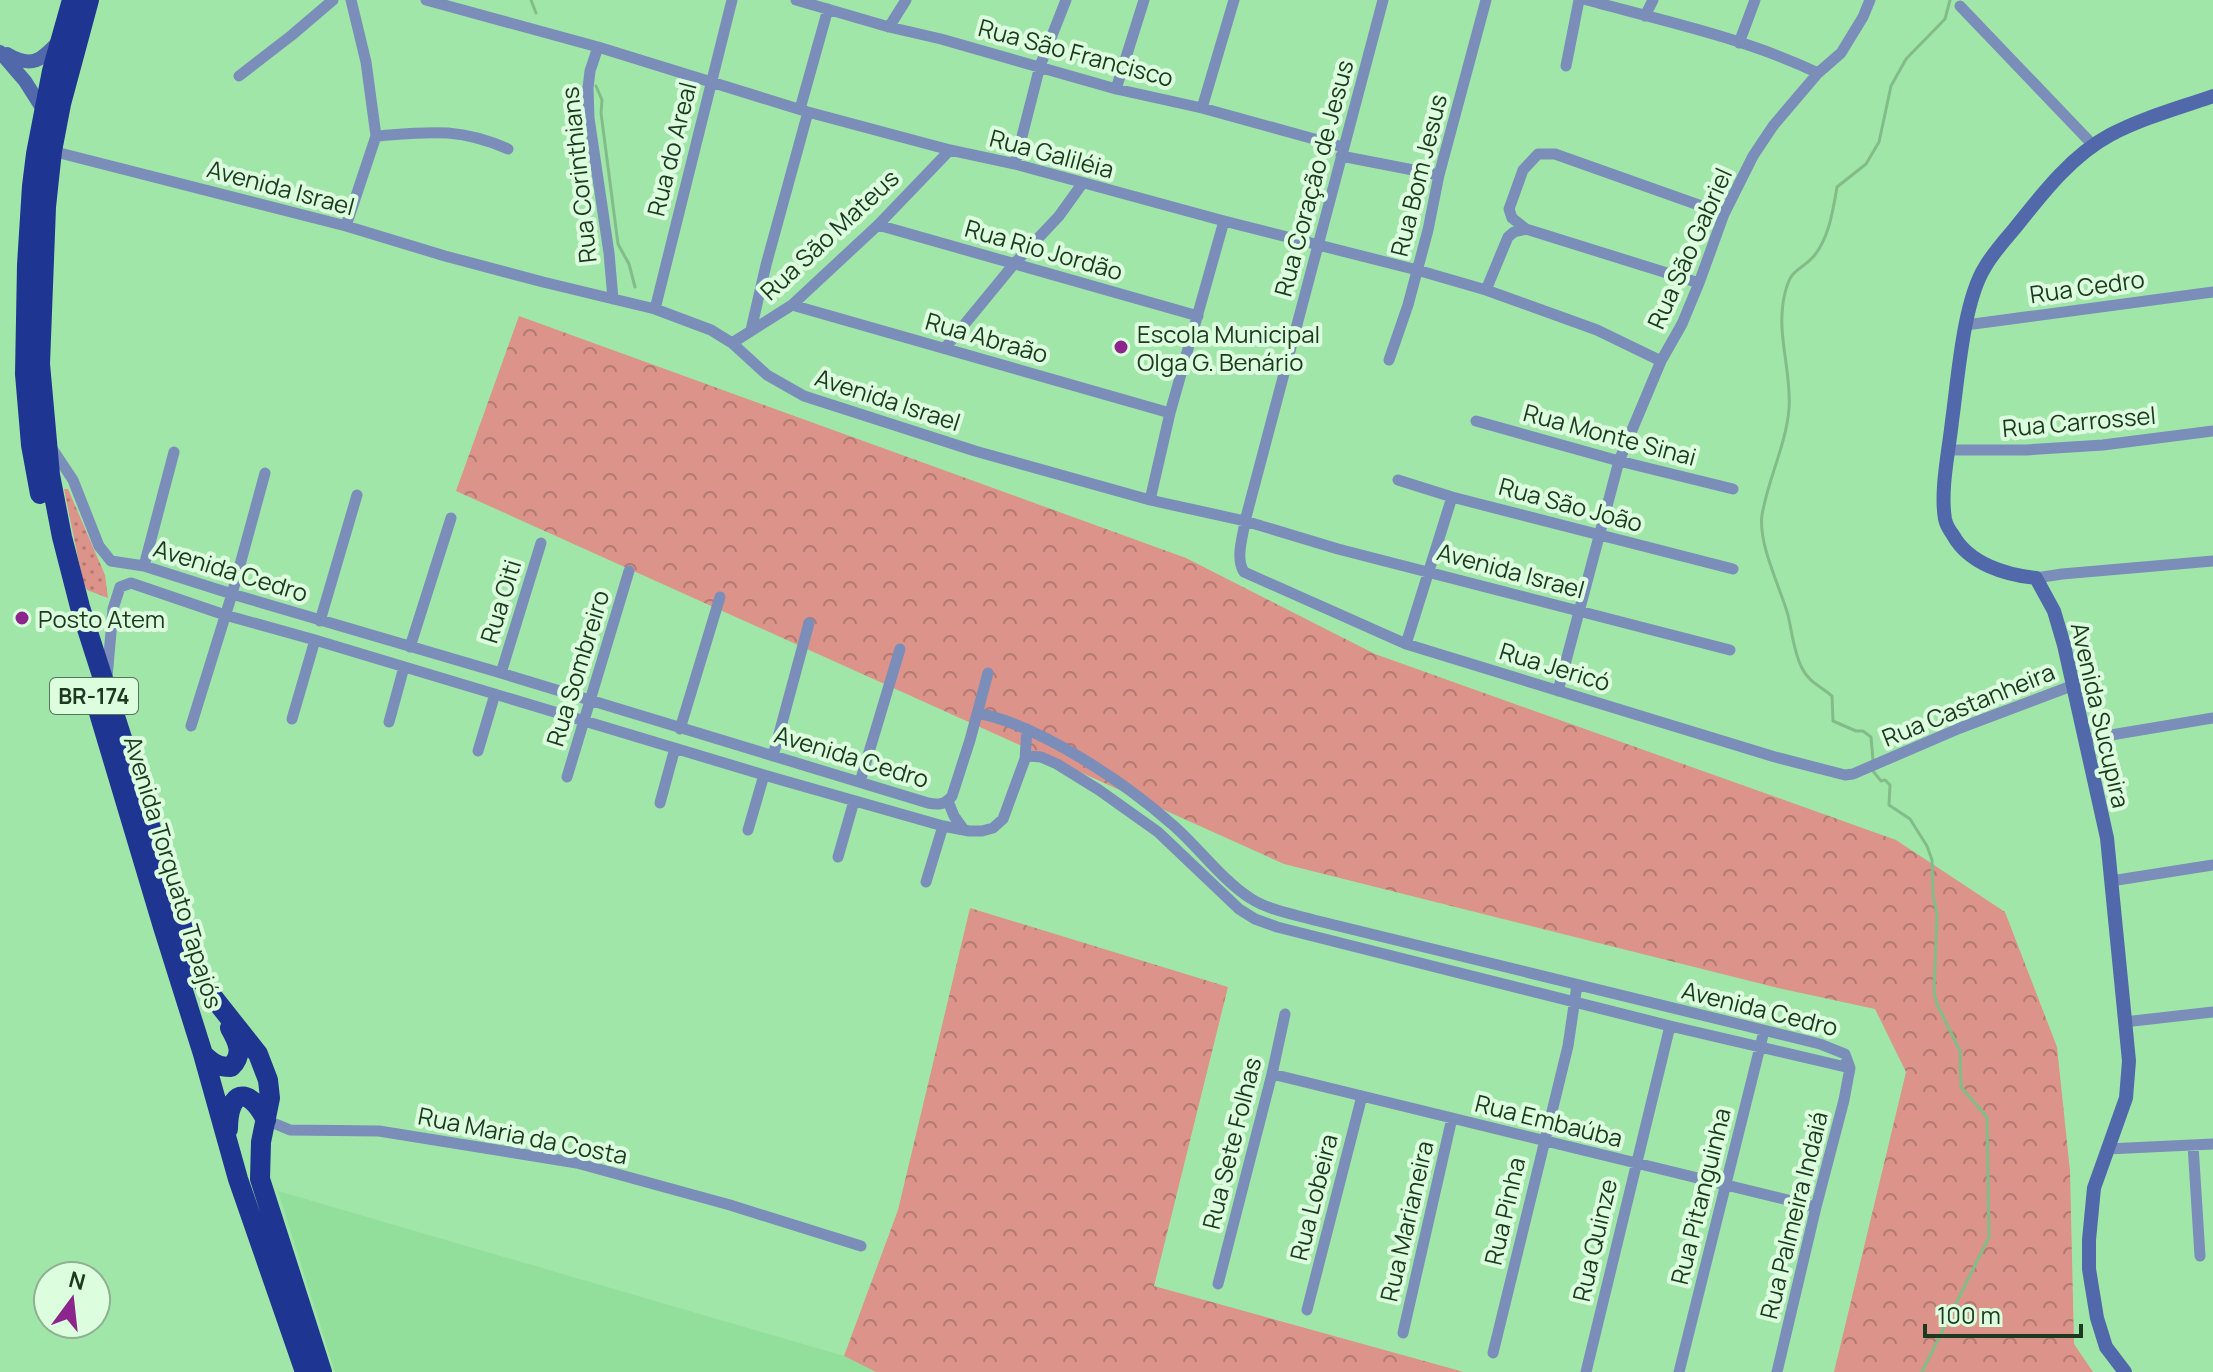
<svg xmlns="http://www.w3.org/2000/svg" width="2213" height="1372" viewBox="0 0 2213 1372" font-family="Manrope,sans-serif">
  <style>
    .built { fill: #92de9b }
    .grass { fill: url(#grass-dots) }
    .forest { fill: url(#forest-crowns) }
    .lines { fill: none; stroke-linecap: round; stroke-linejoin: round }
    .stream { stroke: #82bc89; stroke-width: 3 }
    .street { stroke: #7b8db9; stroke-width: 11 }
    .secondary { stroke: #5169aa; stroke-width: 14 }
    .highway { stroke: #1e3692; stroke-width: 20 }
    .poi-dot { fill: #8c268d; stroke: #dcfede; stroke-width: 3 }
    .labels { text-anchor: middle; dominant-baseline: central; stroke-width: 8; stroke-linejoin: round; paint-order: stroke }
    .shield { fill: #dcfede; stroke: #56755a; stroke-width: 2 }
    .shield-label { font-size: 22px; font-weight: bold; fill: #1d3a21 }
    .street-label { font-size: 24px; fill: #1d3a21; stroke: #dcfede }
    .poi-label { font-size: 24px; fill: #1d3a21; stroke: #dcfede; text-anchor: start }
  </style>
  <defs>
    <pattern id="grass-dots" width="8" height="8" patternUnits="userSpaceOnUse" patternTransform="scale(2)"><rect width="8" height="8" fill="#db938a"/><path d="M2 2h.1M6 6h.1" fill="none" stroke="#b17970" stroke-width="1.8" stroke-linecap="round"/></pattern>
    <pattern id="forest-crowns" width="20" height="18" patternUnits="userSpaceOnUse" patternTransform="scale(2)"><rect width="20" height="18" fill="#db938a"/><path d="M2 6a3 3 0 1 1 6 0M12 15a3 3 0 1 1 6 0" fill="none" stroke="#b17970"/></pattern>
  </defs>
  <rect width="100%" height="100%" fill="#a1e6a9"/>
  <path class="built" d="M278,1191L844,1356L876,1372H335Z"/>
  <path class="grass" d="M64,489H68L105,575L108,598L87,590L83,582Z"/>
  <path class="forest" d="M519,316L1186,558L1375,654L1896,840L2005,912L2057,1047L2070,1171L2074,1344L2093,1372H1834L1906,1072L1875,1009L1778,988L1284,864L456,491Z
    M970,908L1228,987L1154,1286L1464,1372H876L844,1356L898,1210Z"/>
  <g class="lines">
    <path class="stream" d="M531,0L536,13
      M596,86L602,100L601,113L618,244L629,264L635,287
      M1873,760L1871,737L1863,731H1856L1833,721L1832,696C1821,686 1809,683 1802,668C1794,653 1792,632 1788,615C1780,587 1758,544 1762,515C1768,479 1786,445 1789,409C1792,370 1775,333 1785,293C1791,267 1800,272 1814,256C1829,238 1833,210 1837,187L1866,164L1879,142L1891,86L1906,59L1945,19L1950,0
      M1873,768V771L1881,781L1885,780L1890,785L1889,805L1910,819L1927,846L1932,860L1933,895L1937,914L1934,992L1937,1004L1960,1051L1961,1087L1987,1117L1989,1237L1922,1372"/>
    <path class="street" d="M426,0L598,47L808,112L950,150L1015,164L1224,221L1417,270L1486,290L1597,330L1661,361
      M796,0L889,27L941,39L1116,89L1202,108L1343,147
      M1383,0L1245,521C1243,537 1235,558 1244,572L1406,644L1775,757L1845,775L1853,774L1960,728L2074,685
      M1587,0C1664,21 1745,38 1818,73
      M1960,6L2093,145
      M1645,16L1653,0
      M889,27L906,0
      M1739,43L1755,0
      M598,47L590,71L588,88L589,118L609,253L613,299
      M1566,66L1579,0
      M239,76L292,35L333,0
      M1116,89L1144,0
      M1202,108L1234,0
      M800,109L828,9
      M376,136C428,132 458,127 508,149
      M52,151L346,226L445,256L543,282L655,309L711,330L732,343L767,375L804,396L975,451L1150,500L1245,521L1338,549L1730,650
      M1341,156L1439,175
      M1015,164L1040,66L1066,0
      M878,225L1198,316
      M346,226L376,136L366,62L351,0
      M1526,229L1512,218L1509,209L1523,170L1538,154H1555L1724,214
      M1486,290L1508,237L1514,232L1526,229L1699,283
      M792,305L1170,413
      M655,309L732,0
      M1966,325L2213,292
      M751,330L766,265L808,112
      M732,343L792,305L878,225L950,150
      M945,348L1014,264L1059,216L1082,184
      M1389,360L1408,305L1428,230L1439,175L1486,0
      M1476,421L1619,461L1733,489
      M49,444L73,480L99,546L111,561L144,566L232,594L501,673L928,803C938,805 945,805 952,796L970,740L988,673
      M1949,450H2026L2103,445L2213,431
      M1398,480L1452,497L1733,569
      M1150,500L1170,413L1224,221
      M144,566L174,452
      M2036,578L2062,574L2213,561
      M320,621L357,495
      M1406,644L1452,497
      M410,647L451,518
      M501,673L541,543
      M107,678L113,609L120,587L131,583L225,615L315,640L764,775L943,826L969,831H982L993,828L1003,819L1025,759L1027,729
      M1558,691L1619,461L1661,361L1682,324L1699,283L1724,214L1753,156L1773,126L1818,73L1841,53L1863,17L1870,0
      M978,713C1041,726 1126,783 1174,826C1198,847 1223,881 1250,898C1268,910 1293,914 1314,920L1820,1044L1845,1054L1850,1068L1844,1100L1816,1207L1777,1372
      M292,719L315,640
      M389,722L404,667
      M191,726L232,594L265,473
      M680,729L720,597
      M2087,739L2213,718
      M478,751L495,694
      M773,756L809,623
      M1025,759L1029,756L1041,757L1057,764L1099,790L1158,832L1239,909L1255,919L1277,927L1670,1026L1850,1068
      M567,777L629,571
      M860,782L900,649
      M948,801L954,816L964,830
      M660,803L675,748
      M748,830L764,775
      M838,857L854,801
      M2111,881L2213,865
      M926,882L943,826
      M2124,1022L2213,1012
      M1272,1074C1453,1118 1634,1163 1816,1207
      M266,1120L290,1130L379,1131L577,1163L730,1205L861,1246
      M2193,1145L2200,1256
      M2107,1149L2213,1144
      M1218,1284L1272,1074L1285,1014
      M1307,1310L1362,1096
      M1403,1333L1452,1118
      M1493,1353L1568,1046L1577,985
      M1586,1372L1670,1026
      M1679,1372L1764,1031"/>
    <path class="secondary" d="M0,52L25,81L44,111
      M7,54C32,69 42,60 60,40
      M2125,1372L2106,1347L2097,1318L2089,1269V1240L2094,1188L2126,1098L2129,1061L2107,838L2064,645L2054,611L2036,578C2006,575 1969,564 1953,535C1950,531 1946,524 1945,519C1940,490 1949,450 1952,421C1958,379 1963,302 1985,267C1993,253 2004,241 2015,228C2042,194 2071,156 2110,135C2142,118 2179,108 2213,96"/>
    <path class="highway" d="M89,0L61,104L52,151L46,207L40,364L50,475L62,537L80,607L197,972L209,992L258,1054L268,1080L270,1098L261,1142L260,1179L322,1372
      M40,494L31,445L25,374L27,265L32,186L36,154L52,71L72,0
      M96,703L163,927L203,1054L238,1179L305,1372
      M203,1054C212,1063 218,1067 231,1067C244,1054 238,1042 230,1028
      M228,1129C228,1091 248,1084 266,1120"/>
  </g>
  <g class="poi-dot">
    <circle cx="1121" cy="347" r="8"/>
    <circle cx="22" cy="618" r="8"/>
  </g>
  <g class="labels">
    <rect class="shield" x="50" y="678" width="88" height="36" rx="6"/>
    <g class="shield-label">
      <text x="94" y="696">BR-174</text>
    </g>
    <g class="street-label">
      <text transform="translate(1076 52) rotate(15)">Rua São Francisco</text>
      <text transform="translate(671 149) rotate(-76)">Rua do Areal</text>
      <text transform="translate(1052 153) rotate(15)">Rua Galiléia</text>
      <text transform="translate(578 175) rotate(-96)">Rua Corinthians</text>
      <text transform="translate(1418 175) rotate(-76)">Rua Bom Jesus</text>
      <text transform="translate(1313 178) rotate(-75)">Rua Coração de Jesus</text>
      <text transform="translate(281 187) rotate(15)">Avenida Israel</text>
      <text transform="translate(829 234) rotate(-43)">Rua São Mateus</text>
      <text transform="translate(1689 248) rotate(-66)">Rua São Gabriel</text>
      <text transform="translate(1044 249) rotate(16)">Rua Rio Jordão</text>
      <text transform="translate(2087 286) rotate(-8)">Rua Cedro</text>
      <text transform="translate(987 337) rotate(16)">Rua Abraão</text>
      <text transform="translate(888 399) rotate(18)">Avenida Israel</text>
      <text transform="translate(2079 421) rotate(-5)">Rua Carrossel</text>
      <text transform="translate(1610 434) rotate(15)">Rua Monte Sinai</text>
      <text transform="translate(1571 504) rotate(15)">Rua São João</text>
      <text transform="translate(231 570) rotate(17)">Avenida Cedro</text>
      <text transform="translate(1511 570) rotate(15)">Avenida Israel</text>
      <text transform="translate(500 601) rotate(-73)">Rua Oiti</text>
      <text transform="translate(1555 666) rotate(17)">Rua Jericó</text>
      <text transform="translate(577 668) rotate(-73)">Rua Sombreiro</text>
      <text transform="translate(1968 704) rotate(-22)">Rua Castanheira</text>
      <text transform="translate(2101 715) rotate(77)">Avenida Sucupira</text>
      <text transform="translate(852 756) rotate(17)">Avenida Cedro</text>
      <text transform="translate(174 872) rotate(73)">Avenida Torquato Tapajós</text>
      <text transform="translate(1760 1008) rotate(14)">Avenida Cedro</text>
      <text transform="translate(1549 1120) rotate(14)">Rua Embaúba</text>
      <text transform="translate(523 1135) rotate(11)">Rua Maria da Costa</text>
      <text transform="translate(1231 1143) rotate(-76)">Rua Sete Folhas</text>
      <text transform="translate(1700 1196) rotate(-76)">Rua Pitanguinha</text>
      <text transform="translate(1313 1197) rotate(-76)">Rua Lobeira</text>
      <text transform="translate(1504 1211) rotate(-77)">Rua Pinha</text>
      <text transform="translate(1793 1215) rotate(-76)">Rua Palmeira Indaiá</text>
      <text transform="translate(1406 1221) rotate(-77)">Rua Marianeira</text>
      <text transform="translate(1594 1240) rotate(-77)">Rua Quinze</text>
    </g>
    <g class="poi-label">
      <text x="1137" y="333">Escola Municipal<tspan x="1137" dy="28">Olga G. Benário</tspan></text>
      <text x="38" y="618">Posto Atem</text>
    </g>
  </g>
  <g transform="translate(72 1300) rotate(15)"><circle r="38" fill="#dcfede" stroke="#90b092" stroke-width="2"/>
  <path d="M0-6L14 30L0 20L-14 30Z" fill="#8c268d"/>
  <text y="-12" font-size="22" font-weight="bold" text-anchor="middle" fill="#1d3a21">N</text>
  </g>
  <path d="M1925 1324v12h156v-12" fill="none" stroke="#1d3a21" stroke-width="4"/>
  <text x="1937" y="1324" font-size="24" fill="#1d3a21" stroke="#dcfede" stroke-width="6" paint-order="stroke">100 m</text>
</svg>
